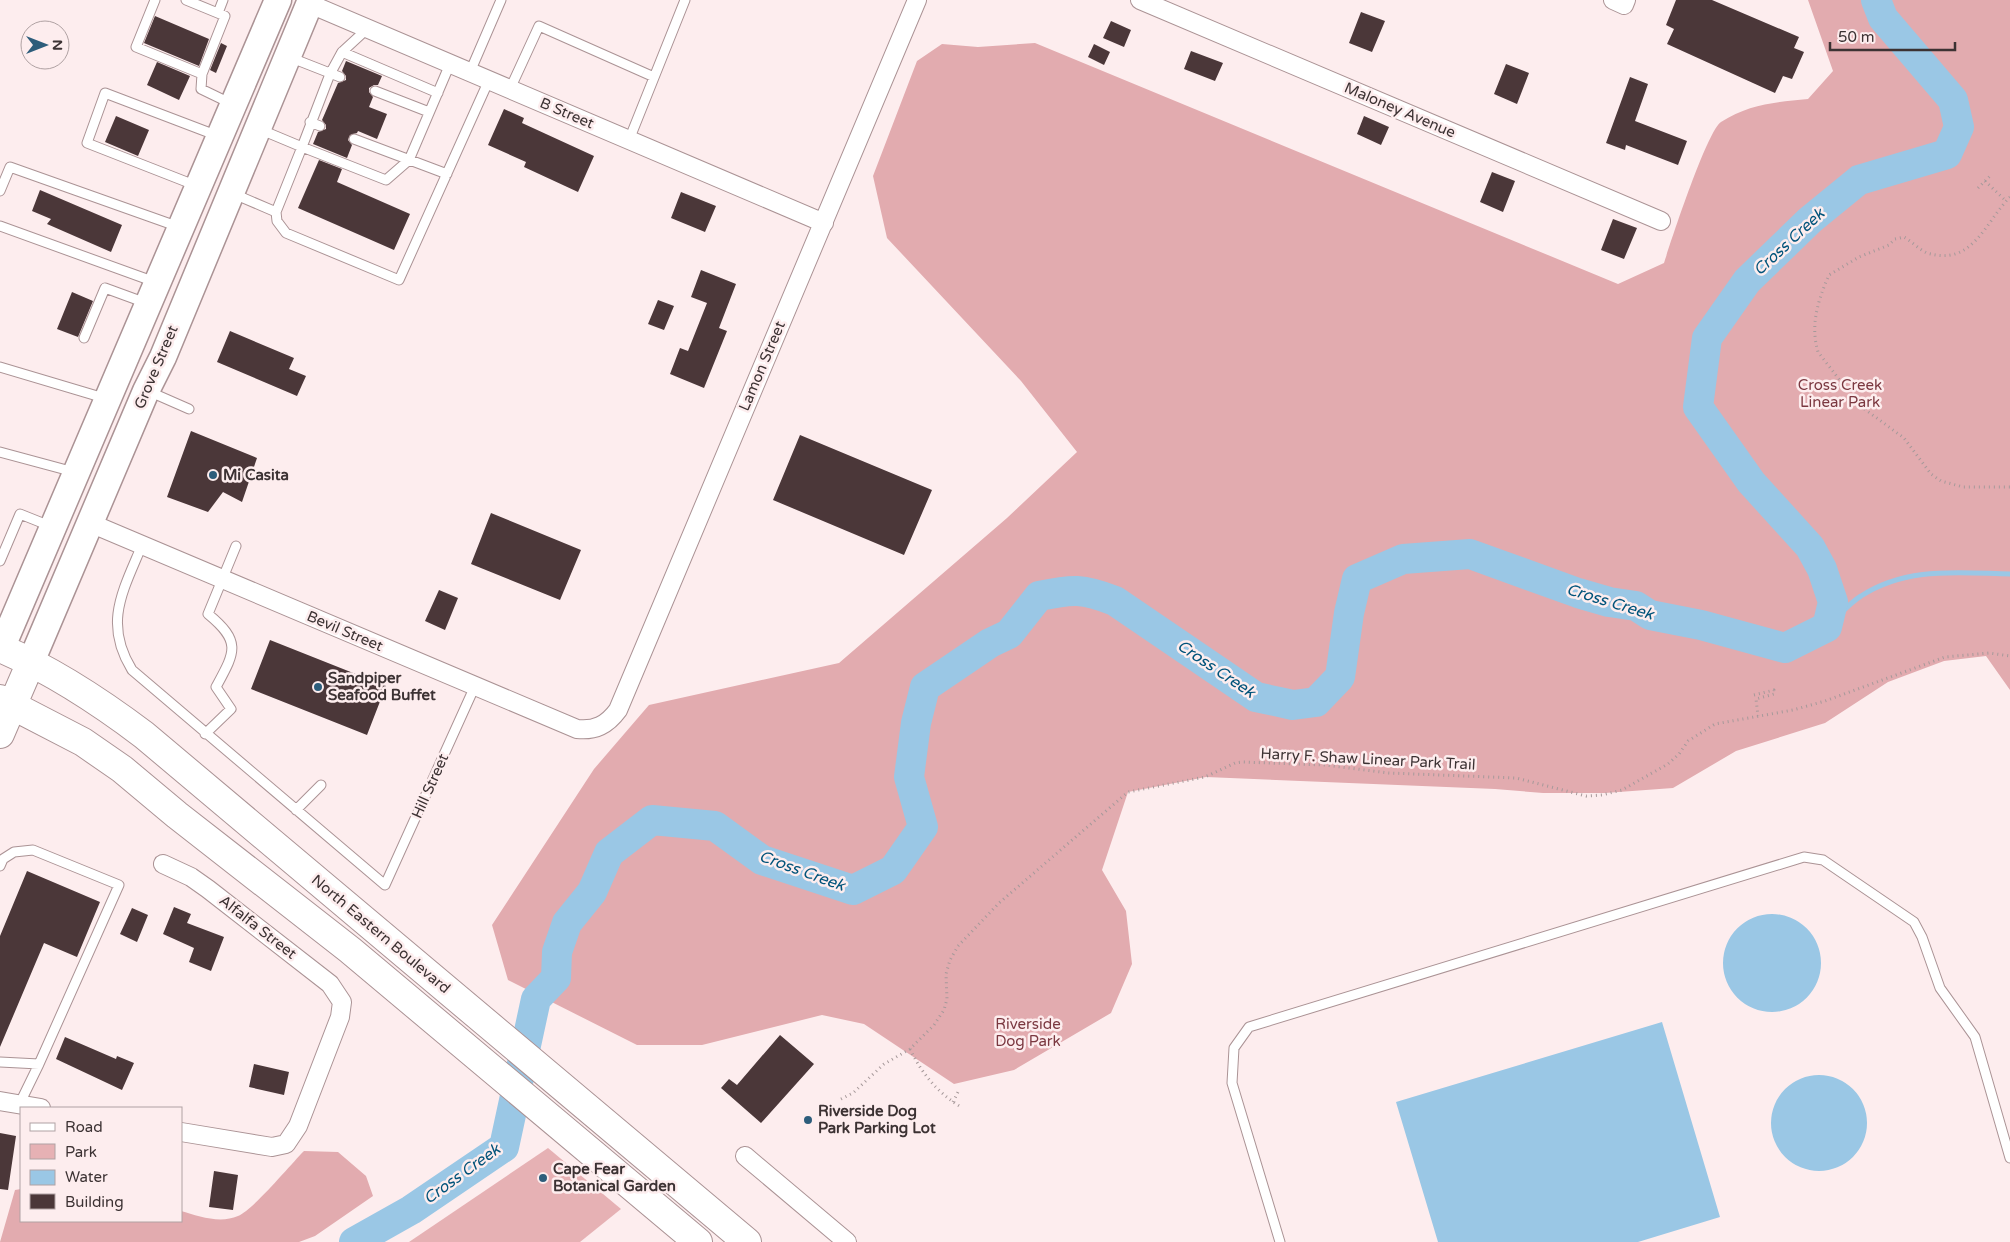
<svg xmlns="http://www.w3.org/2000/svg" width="2010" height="1242" viewBox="0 0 2010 1242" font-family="'Varela Round',sans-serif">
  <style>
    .green { fill: #e6b1b4 }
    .forest { fill: #e2abaf }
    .water { fill: #9ac7e5 }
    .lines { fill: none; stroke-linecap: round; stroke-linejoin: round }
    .stream { stroke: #9ac7e5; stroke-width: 5 }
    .river { stroke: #9ac7e5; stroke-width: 30 }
    .building { fill: #4b3739 }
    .lane-casing { stroke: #ab9395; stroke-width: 11 }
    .street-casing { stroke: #ab9395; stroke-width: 20 }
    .primary-casing { stroke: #ab9395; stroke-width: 29 }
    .highway-casing { stroke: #ab9395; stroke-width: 30 }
    .path { stroke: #a6999a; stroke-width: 3; stroke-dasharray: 1 4; stroke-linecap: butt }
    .lane { stroke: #fff; stroke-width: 9 }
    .street { stroke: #fff; stroke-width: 18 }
    .primary { stroke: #fff; stroke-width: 26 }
    .highway { stroke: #fff; stroke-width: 28 }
    .poi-dot { fill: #2d5d7b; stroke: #fdedee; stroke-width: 2 }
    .labels { text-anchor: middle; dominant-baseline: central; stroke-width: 5; stroke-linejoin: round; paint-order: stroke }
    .street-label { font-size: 15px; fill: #3c3233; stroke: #fdedee }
    .park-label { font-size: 15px; fill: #7b3840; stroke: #fdedee }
    .poi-label { font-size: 15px; font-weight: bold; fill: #3c3233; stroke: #fdedee; text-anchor: start }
    .water-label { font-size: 16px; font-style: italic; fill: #00537a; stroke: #fdedee }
  </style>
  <rect width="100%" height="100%" fill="#fdedee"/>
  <path class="green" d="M548,1148L621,1209L580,1242H409Z"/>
  <path class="forest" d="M1808,0H2010V690L1986,656L1944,661L1888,682L1825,723L1736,751L1673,788L1605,793H1543L1495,789L1206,777L1128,792L1102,870L1126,911L1132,964L1111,1013L1014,1070L954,1084L864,1024L822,1015L702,1045H637L508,980L492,925L594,769L649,705L839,663L1007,518L1077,452L1021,381L887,238L873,176L917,61L942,44L978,47L1035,43L1618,284L1664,263C1671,241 1707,131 1721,122C1749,104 1776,102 1808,99L1833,71Z
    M304,1151L338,1152L366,1176L373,1196L315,1236L299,1242H0L15,1190L21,1189V1221H181V1211C198,1216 220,1224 238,1216C254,1209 290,1165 304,1151Z"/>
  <path class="water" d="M1723 963a49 49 0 1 1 98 0a49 49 0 1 1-98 0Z
    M1662,1022L1720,1217L1638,1242H1438L1396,1102Z
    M1771 1123a48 48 0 1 1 96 0a48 48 0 1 1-96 0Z"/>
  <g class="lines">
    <path class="stream" d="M1827,627C1838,617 1848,604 1861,596C1907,566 1958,573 2010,574"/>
    <path class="river" d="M354,1242L411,1210L504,1147L536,999L556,978L557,952L567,923L592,892L609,853L652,820L715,826L762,860L853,890L893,870L923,827L909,777L916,723L925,687L990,643L1009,634L1039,596C1073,589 1082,588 1115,601L1256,697L1293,705L1316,702L1340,677L1349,613L1357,579L1403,559L1470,554L1578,593L1609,602L1636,606L1650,615L1701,625L1785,648L1827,627L1833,602L1822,569L1810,547L1751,482L1698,407L1707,338L1747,281L1810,220L1859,180L1947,154L1959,127L1953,100L1883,18L1876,0"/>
  </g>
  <path class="building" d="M1676,0H1712L1799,37L1794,48L1804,52L1792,79L1783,76L1775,93L1667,44L1674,29L1666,25Z
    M1361,12L1385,21L1372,52L1349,43Z
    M155,16L209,39L199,66L144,43Z
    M1111,21L1131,30L1124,47L1103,38Z
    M221,43L227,46L216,73L210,70Z
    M1094,44L1110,52L1104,65L1088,57Z
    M1191,51L1223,63L1215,81L1184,69Z
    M346,61L382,76L378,85H374L369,88V92L373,97L369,107L387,114L377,139L358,131L357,133L350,135L348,140L352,145L347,158L313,144L318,132L326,129V125L322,120L338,83L346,80V76L342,71Z
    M157,62L190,76L179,100L147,85Z
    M1506,64L1529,73L1517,104L1494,94Z
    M1630,77L1648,84L1635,121L1687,141L1678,165L1626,145L1625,150L1606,143Z
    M504,109L524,118L522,123L594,156L578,192L524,167L526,162L488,145Z
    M116,116L149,130L138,156L105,142Z
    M1364,116L1389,127L1381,145L1357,134Z
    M319,160L342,169L337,182L410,214L394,250L298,208Z
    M1492,172L1515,181L1503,212L1480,202Z
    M40,190L122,225L111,252L47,224L51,219L32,211Z
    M681,192L716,206L705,232L671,218Z
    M1613,219L1637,228L1624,259L1601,250Z
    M701,270L736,284L719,328L727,331L704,388L670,374L680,348L688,351L707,303L691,297Z
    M72,292L93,301L78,337L57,329Z
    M658,300L674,306L664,330L648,324Z
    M230,331L294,358L289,369L306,376L297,396L217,362Z
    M191,431L257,458L242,502L223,492L208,512L167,497Z
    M800,435L932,490L904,555L773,500Z
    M491,513L581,550L560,600L471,564Z
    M439,590L458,598L445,630L425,621Z
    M270,640L386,686L367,735L251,689Z
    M27,871L100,902L77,957L44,943L0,1047V936Z
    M174,907L191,914L187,923L224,937L211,971L189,962L194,948L163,934Z
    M132,908L148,915L137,942L120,934Z
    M780,1035L814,1064L761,1123L721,1088L729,1079L737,1085Z
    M65,1037L116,1059L117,1056L134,1063L122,1090L56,1059Z
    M254,1064L289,1072L284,1095L249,1087Z
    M0,1133L16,1136L8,1190L0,1189Z
    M214,1171L238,1175L233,1210L209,1207Z"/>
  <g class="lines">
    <defs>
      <path id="lane" d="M155,0L136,47L202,74L225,16L186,0
        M218,13L223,0
        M342,52L367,29
        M289,57L340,77
        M470,72L501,0
        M202,74L201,89L232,104
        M510,89L539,26L654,77
        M375,91L429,112
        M310,122L320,126
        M259,129L302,147L330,74L342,52L438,93
        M354,139L447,174
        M629,140L685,0
        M197,186L87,143L105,93L218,136
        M0,191L10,167L179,227
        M234,194L276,212L277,221L286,233L399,280L489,80
        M276,212L302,147L386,180L409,160L450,64
        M0,226L155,282
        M84,338L105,288L146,303
        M0,367L104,398
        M148,391L189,409
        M0,452L74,472
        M142,545C123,591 103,623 132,670L385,885L475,686
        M0,561L20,514L50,526
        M205,734L231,709L216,687C235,652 242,642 208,614L236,546
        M296,810L321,785
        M0,866L3,859L14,852L33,850L119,885L39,1064L0,1062
        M19,1105L39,1064
        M1280,1242L1232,1083L1234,1048L1249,1027L1804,857L1823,860L1914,922L1922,937L1940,988L1975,1037L2010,1158"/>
      <path id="street" d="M1140,0L1661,221
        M1613,0L1624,5L1626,0
        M310,4L824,223
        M90,523L577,729C595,731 607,725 618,710L917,0
        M163,864L191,877L208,889L330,984L342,1002L340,1017L298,1126L286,1144L272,1147L181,1132
        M0,1101L41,1108
        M745,1156L847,1242"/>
      <path id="primary" d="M1,649L278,0
        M31,662L146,391L163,357L311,0"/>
      <path id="highway" d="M0,648C52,670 99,701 144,735L747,1242
        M0,699L83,742L122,769L177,815L350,950L698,1242
        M0,734L31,662"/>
    </defs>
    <use href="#lane" class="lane-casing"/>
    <use href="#street" class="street-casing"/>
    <use href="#primary" class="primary-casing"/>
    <use href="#highway" class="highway-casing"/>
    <path class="path" d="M1985,181L2006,201
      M1978,188L1992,174
      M2010,197C1985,222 1973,267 1927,253C1920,250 1911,241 1904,237L1895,239L1889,245L1859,257L1829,275C1818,300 1810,325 1818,352L1859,405L1904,438L1931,474L1941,481L1963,487H2010
      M1754,695L1774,690V694L1756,699L1758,716
      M910,1049C922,1074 938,1093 961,1107
      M841,1099L853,1093L884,1064L910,1049L934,1025L944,1010L947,999L946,974L950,960L958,946L999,903L1128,792L1205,777L1235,763L1242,762L1325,765L1389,773L1516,778L1586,796L1602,795L1622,790L1668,764L1679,754L1688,741L1715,724L1793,710L1825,701L1945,657L1989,653L2010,656
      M953,1102L958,1092"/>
    <use href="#lane" class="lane"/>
    <use href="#street" class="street"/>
    <use href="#primary" class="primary"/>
    <use href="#highway" class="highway"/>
  </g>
  <g class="poi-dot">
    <circle cx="213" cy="475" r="5"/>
    <circle cx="318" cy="687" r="5"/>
    <circle cx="808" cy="1120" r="5"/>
    <circle cx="543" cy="1178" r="5"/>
  </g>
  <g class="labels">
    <g class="street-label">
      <text transform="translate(1400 110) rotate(23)">Maloney Avenue</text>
      <text transform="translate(567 113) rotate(23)">B Street</text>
      <text transform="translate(762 366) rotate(-67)">Lamon Street</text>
      <text transform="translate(156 367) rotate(-67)">Grove Street</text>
      <text transform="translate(345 631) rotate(23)">Bevil Street</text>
      <text transform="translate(1368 759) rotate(3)">Harry F. Shaw Linear Park Trail</text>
      <text transform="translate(430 786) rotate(-66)">Hill Street</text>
      <text transform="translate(258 927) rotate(38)">Alfalfa Street</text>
      <text transform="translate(381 934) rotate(40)">North Eastern Boulevard</text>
    </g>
    <g class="park-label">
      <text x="1840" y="385">Cross Creek<tspan x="1840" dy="17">Linear Park</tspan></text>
      <text x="1028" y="1024">Riverside<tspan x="1028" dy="17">Dog Park</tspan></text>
    </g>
    <g class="poi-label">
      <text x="223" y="475">Mi Casita</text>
      <text x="328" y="678">Sandpiper<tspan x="328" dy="17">Seafood Buffet</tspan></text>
      <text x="818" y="1111">Riverside Dog<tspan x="818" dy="17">Park Parking Lot</tspan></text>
      <text x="553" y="1169">Cape Fear<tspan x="553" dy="17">Botanical Garden</tspan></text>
    </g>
    <g class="water-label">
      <text transform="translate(1789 242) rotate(-43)">Cross Creek</text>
      <text transform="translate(1610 602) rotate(17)">Cross Creek</text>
      <text transform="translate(1216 669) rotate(34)">Cross Creek</text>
      <text transform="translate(802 871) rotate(20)">Cross Creek</text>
      <text transform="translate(462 1174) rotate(-36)">Cross Creek</text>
    </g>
  </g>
  <rect x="20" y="1107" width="162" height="115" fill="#fdedee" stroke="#b0a2a3"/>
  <rect x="30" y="1123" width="25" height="8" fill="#ffffff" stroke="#b0a2a3"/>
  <text x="65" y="1132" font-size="15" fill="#3c3233">Road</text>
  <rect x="30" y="1144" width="25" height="15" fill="#e6b1b4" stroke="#b0a2a3"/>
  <text x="65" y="1157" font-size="15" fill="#3c3233">Park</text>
  <rect x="30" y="1170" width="25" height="15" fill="#9ac7e5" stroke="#b0a2a3"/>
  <text x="65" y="1182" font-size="15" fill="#3c3233">Water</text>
  <rect x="30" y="1194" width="25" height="15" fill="#4b3739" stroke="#b0a2a3"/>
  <text x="65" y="1207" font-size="15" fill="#3c3233">Building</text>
  <g transform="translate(45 45) rotate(90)"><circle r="24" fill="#fdedee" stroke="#b0a2a3"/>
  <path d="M0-4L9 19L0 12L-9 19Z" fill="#2d5d7b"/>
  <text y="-8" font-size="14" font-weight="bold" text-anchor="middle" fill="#3c3233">N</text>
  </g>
  <path d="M1830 42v8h125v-8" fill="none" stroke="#3c3233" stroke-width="2.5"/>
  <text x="1838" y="42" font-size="15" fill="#3c3233" stroke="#fdedee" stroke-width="4" paint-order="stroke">50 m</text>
</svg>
